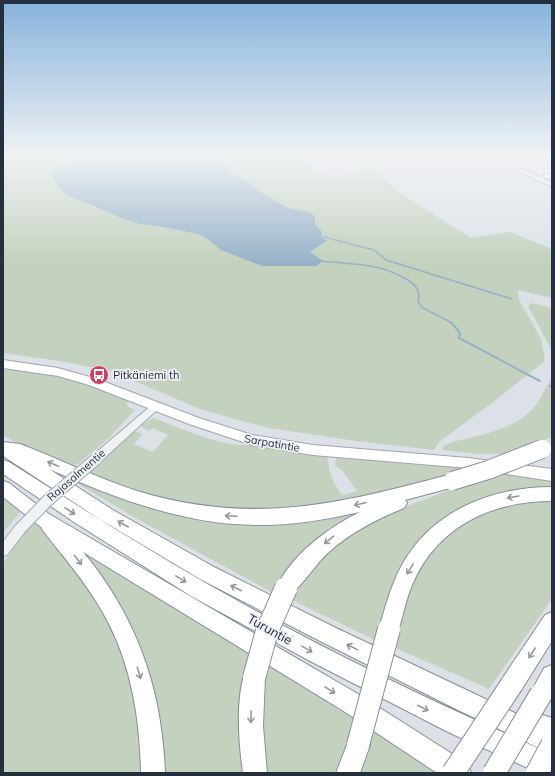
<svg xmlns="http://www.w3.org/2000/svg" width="555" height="776" viewBox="0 0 555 776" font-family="Mulish,sans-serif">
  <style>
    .green { fill: #c4d1be }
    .water { fill: #97b2c8 }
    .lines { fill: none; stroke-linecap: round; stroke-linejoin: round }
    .stream-far1 { stroke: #97b2c8; stroke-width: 1.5 }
    .stream { stroke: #97b2c8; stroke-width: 2 }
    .minor-casing { stroke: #a2a8b1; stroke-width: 2 }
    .major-casing { stroke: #9ca7b3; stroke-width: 2 }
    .highway-casing { stroke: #84909e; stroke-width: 2 }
    .minor { fill: #eff2f5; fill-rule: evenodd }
    .major { fill: #fff; fill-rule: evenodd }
    .highway { fill: #fff; fill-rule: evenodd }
    .minor-bridge-casing { stroke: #a2a8b1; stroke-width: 13; stroke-linecap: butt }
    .highway-bridge-far1-casing { stroke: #84909e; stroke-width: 20; stroke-linecap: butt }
    .highway-bridge-casing { stroke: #84909e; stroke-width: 24; stroke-linecap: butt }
    .minor-bridge { stroke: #eff2f5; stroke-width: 11 }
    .highway-bridge-far1 { stroke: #fff; stroke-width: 18 }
    .highway-bridge { stroke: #fff; stroke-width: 22 }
    .oneway { stroke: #92989e }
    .labels { text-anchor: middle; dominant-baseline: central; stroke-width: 3.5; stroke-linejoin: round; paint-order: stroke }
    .poi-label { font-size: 11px; fill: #26303d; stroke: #ecf0f5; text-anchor: start }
    .street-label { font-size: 11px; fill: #26303d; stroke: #ecf0f5 }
    .near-street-label { font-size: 13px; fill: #26303d; stroke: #ecf0f5 }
  </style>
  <rect width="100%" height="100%" fill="#dde1e7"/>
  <path class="green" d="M3,154H61L73,162L65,167L50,172L68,196L92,205L118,217L139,224L157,226L198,234L206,238L216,246L279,265L317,266L323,262L310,252L327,242L321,236L322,232L308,212L286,207L259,191L249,182L230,172C229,163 221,156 213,154H328L304,161L328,178L373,169L400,193L471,238L510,232L552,249V298L518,290L519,300L541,339L545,361L492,403L439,442L434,450L356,441L269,428L238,420L200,409L111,371L59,361L3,353Z
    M531,303L552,308V358L551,349L528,306Z
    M3,367L42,372L76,380L130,399L127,403V406L135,410L107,440L73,468L23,447L3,435Z
    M552,378V437L509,454H477L442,450L444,446L452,442C483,434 518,430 538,402C543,395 546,385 552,378Z
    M153,418C184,429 216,446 249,445L328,457C328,472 333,482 342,495L357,491L342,470L335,466L336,458L414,462L469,468L426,482L376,495L279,511L220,509L163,499L86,472L134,431L143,434L134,444L153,452L168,435L153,428L149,431L140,426Z
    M501,471L552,479V491L447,520L379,642L288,598L322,554L372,519Z
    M80,478L155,506L353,511L351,515L329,528L308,547L275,594L139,520L75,482Z
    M3,496L22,510L3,532Z
    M552,499V599L489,689L393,647L411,583L431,547L484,510Z
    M35,521L65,553L93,589L132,668L144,773H3V564L16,544Z
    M65,536L254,651L249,773H161C162,720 152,661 126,615C110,586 86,561 65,536Z
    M267,659L361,713L341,773H265L260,695Z
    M374,722L438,765L433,773H358Z"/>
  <path class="water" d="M61,154H213C221,156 229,163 230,172L249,182L259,191L286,207L308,212L315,216V223L322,232L321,236L327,241L310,252L323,261L317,266H262L221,250L206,238L198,234L157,226L139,224L118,217L92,205L68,196L58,186L50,172L73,162Z"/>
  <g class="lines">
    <path class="stream-far1" d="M324,237L374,250L386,260L512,299
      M320,261C350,264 378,263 404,278C414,283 422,290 418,302L423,308L452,323"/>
    <path class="stream" d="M451,322L460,333L459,338L540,381
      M550,386L552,387"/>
    <defs>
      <path id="minor" d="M482,154H489L539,177L552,173V177L543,179L552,183V187Z
        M540,154H546L552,159V164Z
        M156,403L161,406L159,408L100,462L96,463L92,462L91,459L92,456L153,404Z
        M20,524L24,525L26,529L24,533L7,555L3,556V542L16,525Z"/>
      <path id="major" d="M3,360L58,368L97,379L199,418L252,435L313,445L468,458L552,469V481L468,468L313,455L252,445L189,424L89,385L58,376L3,368Z"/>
      <path id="highway" d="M3,442L20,444C59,459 97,478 137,491C253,526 339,504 452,474L458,476L460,481L458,486L405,500L407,503L404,508C377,519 351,532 329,552C317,562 298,592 287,596L280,593L277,587C291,555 329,527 360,512C328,519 295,525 263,525C187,526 117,499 49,469L113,510L214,567L336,628L517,714L526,710L552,718V754L460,711L322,642L200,579L101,520L3,456Z
        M3,460L9,462C73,503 138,544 204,582C316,646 434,703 552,754V773H539L450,733L310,661L191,596L77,524L3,474Z
        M3,481L9,483L49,514L358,694L468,764L471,773H437L342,710L83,552C137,617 162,689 165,773H141C140,715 130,656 99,606C83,579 63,556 44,532L41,527L3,497Z
        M552,487V501C492,501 438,526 413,583C405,600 403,619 396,636L389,639L382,636L379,629C386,604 393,577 408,555C440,507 497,487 552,487Z
        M552,612V641L520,692L512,695L504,692L501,684L504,676L545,615Z
        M552,665V697L549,702L541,705L533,702L530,694L544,668Z
        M254,667L262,670L265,678L263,726L267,773H243C239,744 235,697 246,670Z
        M358,733L366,737L370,745L360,773H336L350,737Z"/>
    </defs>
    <use href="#minor" class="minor-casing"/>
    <use href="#major" class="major-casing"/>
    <use href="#highway" class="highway-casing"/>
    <use href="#minor" class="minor"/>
    <use href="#major" class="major"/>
    <use href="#highway" class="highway"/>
    <defs>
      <path id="minor-bridge" d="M20,529L47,501L96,459"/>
      <path id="highway-bridge-far1" d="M452,481L488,470L542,449
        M286,589L287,587"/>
      <path id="highway-bridge" d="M254,678L267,631L286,588
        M358,745L389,629
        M453,773L512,684
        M494,773L541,694
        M537,773L552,745"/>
    </defs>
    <use href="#minor-bridge" class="minor-bridge-casing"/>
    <use href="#highway-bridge-far1" class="highway-bridge-far1-casing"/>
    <use href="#highway-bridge" class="highway-bridge-casing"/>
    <use href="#minor-bridge" class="minor-bridge"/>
    <use href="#highway-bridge-far1" class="highway-bridge-far1"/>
    <use href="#highway-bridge" class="highway-bridge"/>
  </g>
  <defs><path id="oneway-shaft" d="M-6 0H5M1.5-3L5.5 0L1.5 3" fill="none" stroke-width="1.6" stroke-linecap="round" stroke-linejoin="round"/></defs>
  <g class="oneway">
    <use href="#oneway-shaft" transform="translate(53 464) rotate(-157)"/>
    <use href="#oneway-shaft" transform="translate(513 497) rotate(170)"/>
    <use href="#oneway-shaft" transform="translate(360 504) rotate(166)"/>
    <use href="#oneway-shaft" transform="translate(70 511) rotate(33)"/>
    <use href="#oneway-shaft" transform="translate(231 516) rotate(-177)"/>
    <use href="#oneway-shaft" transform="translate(123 524) rotate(-150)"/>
    <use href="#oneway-shaft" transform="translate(329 540) rotate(140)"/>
    <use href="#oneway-shaft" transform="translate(78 560) rotate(51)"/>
    <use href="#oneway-shaft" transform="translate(410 569) rotate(120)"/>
    <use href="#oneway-shaft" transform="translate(181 579) rotate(31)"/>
    <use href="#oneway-shaft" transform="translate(236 588) rotate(-153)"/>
    <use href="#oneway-shaft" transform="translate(352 647) rotate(-154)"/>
    <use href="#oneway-shaft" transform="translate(307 649) rotate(29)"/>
    <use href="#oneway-shaft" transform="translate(532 653) rotate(123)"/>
    <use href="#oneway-shaft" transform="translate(139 673) rotate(73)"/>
    <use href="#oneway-shaft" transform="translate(330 690) rotate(31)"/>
    <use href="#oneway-shaft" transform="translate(423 708) rotate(27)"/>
    <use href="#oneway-shaft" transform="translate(251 717) rotate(91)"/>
  </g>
  <linearGradient id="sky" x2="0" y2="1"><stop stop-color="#87b3db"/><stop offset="0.59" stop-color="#f0f2f4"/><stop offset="1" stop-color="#f0f2f4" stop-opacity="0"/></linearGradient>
  <rect width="555" height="263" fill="url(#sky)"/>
  <defs>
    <symbol id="bus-disc" viewBox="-11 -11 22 22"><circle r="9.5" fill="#cf3e5e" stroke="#ecf0f5"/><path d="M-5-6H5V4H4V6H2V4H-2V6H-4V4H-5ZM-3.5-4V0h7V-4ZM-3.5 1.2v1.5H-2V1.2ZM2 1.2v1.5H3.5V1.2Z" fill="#fff"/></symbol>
  </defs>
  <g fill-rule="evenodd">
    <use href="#bus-disc" x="88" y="364" width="22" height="22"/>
  </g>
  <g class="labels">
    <g class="poi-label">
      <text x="113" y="375">Pitkäniemi th</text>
    </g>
    <g class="street-label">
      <text transform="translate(272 443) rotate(10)">Sarpatintie</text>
      <text transform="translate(76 475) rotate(-41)">Rajasalmentie</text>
    </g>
    <g class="near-street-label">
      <text transform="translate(270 629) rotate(29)">Turuntie</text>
    </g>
  </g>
  <rect width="555" height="776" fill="none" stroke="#26303d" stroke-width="8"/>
</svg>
